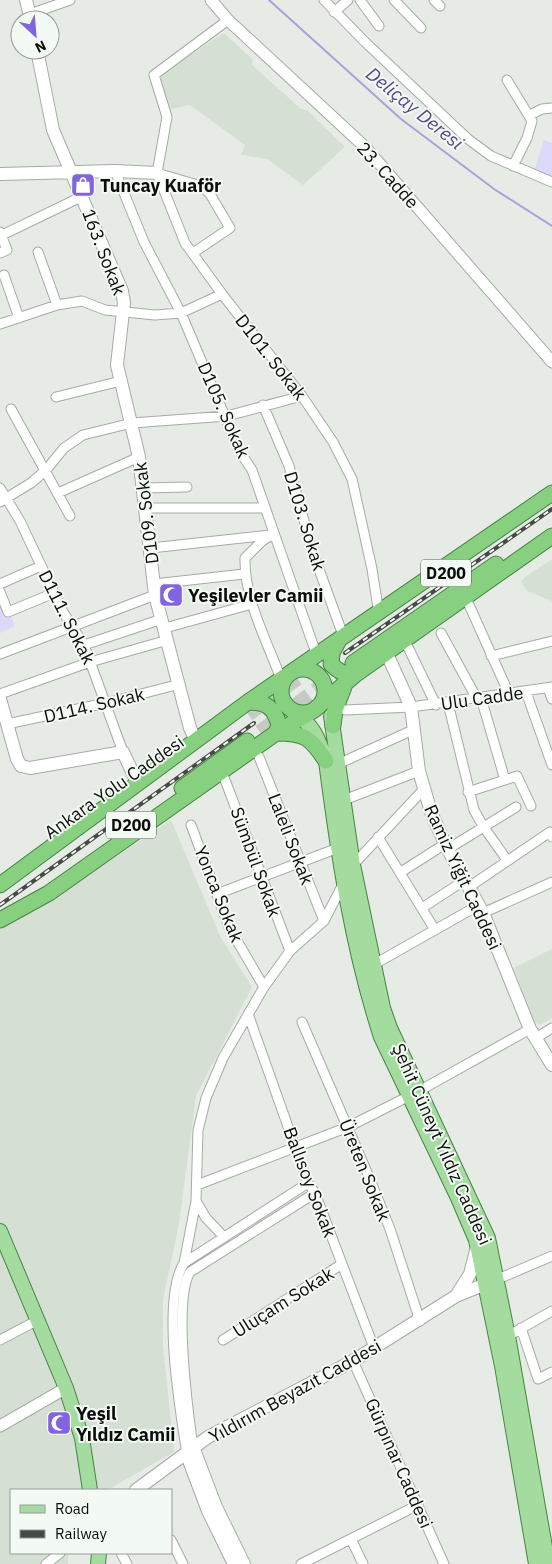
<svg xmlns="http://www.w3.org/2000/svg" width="552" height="1564" viewBox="0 0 552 1564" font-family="'IBM Plex Sans',sans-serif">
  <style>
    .built { fill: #d5dfd4 }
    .green { fill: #dcd8fa }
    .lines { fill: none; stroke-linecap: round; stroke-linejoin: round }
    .stream { stroke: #a9a1d7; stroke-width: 2 }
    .trunk-tunnel { stroke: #c5cac5; stroke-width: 15; stroke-dasharray: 15 8; stroke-linecap: butt }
    .minor-casing { stroke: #a6aba5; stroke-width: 11 }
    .tertiary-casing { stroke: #a6aba5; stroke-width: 13 }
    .secondary-casing { stroke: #a6aba5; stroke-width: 14 }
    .primary-casing { stroke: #478443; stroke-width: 16 }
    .trunk-casing { stroke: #478443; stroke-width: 17 }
    .minor { stroke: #fff; stroke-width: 9 }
    .tertiary { stroke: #fff; stroke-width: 11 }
    .secondary { stroke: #fff; stroke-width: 12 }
    .primary { stroke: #a4dca0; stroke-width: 14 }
    .trunk { stroke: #86d080; stroke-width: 15 }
    .rail-casing { stroke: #464946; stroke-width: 4 }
    .rail { stroke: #f3f9f3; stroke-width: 2; stroke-dasharray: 5.5; stroke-linecap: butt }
    .labels { text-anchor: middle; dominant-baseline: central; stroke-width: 4; stroke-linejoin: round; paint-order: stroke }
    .shield { fill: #f3f9f3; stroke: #515451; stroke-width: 1 }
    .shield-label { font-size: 16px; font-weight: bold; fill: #0b0d0b }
    .street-label { font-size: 18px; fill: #0b0d0b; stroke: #f3f9f3 }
    .poi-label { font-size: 18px; font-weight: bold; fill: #0b0d0b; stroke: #f3f9f3; text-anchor: start }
    .water-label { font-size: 19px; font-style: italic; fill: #57488c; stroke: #f3f9f3 }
  </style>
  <rect width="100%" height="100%" fill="#e6ebe6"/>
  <path class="built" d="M224,33L253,60L252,65L301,109L307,110L345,147L303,185L267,159L241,155L245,145L190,105L171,109L159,76Z
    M552,559V601L527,591L521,582L525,577Z
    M171,820L221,938L252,987L196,1096L179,1224L163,1300V1346L174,1452L107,1490H11V1553H68V1564H0V928L48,902Z
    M552,949V1018L540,1025L533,1022L514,968Z"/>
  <path class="green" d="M544,140L552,143V177L534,171Z
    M0,601L10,614L15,626L0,633Z"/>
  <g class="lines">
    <path class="stream" d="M269,0L401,119L494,189L552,226"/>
    <path class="trunk-tunnel" d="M248,714L329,655
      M260,732L351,664"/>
    <defs>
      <path id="minor" d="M324,0L365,42L468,139L491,156L552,182
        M360,0L379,26
        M394,0L421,28
        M434,0L440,6
        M334,12L348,0
        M30,14L70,0
        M228,20L154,75L167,117L157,173L185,243L222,294L302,396L333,442L352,479L372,569L379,614
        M507,80L532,121L527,138L513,166
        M530,115L542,109L552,108
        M115,171L144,242L181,313L240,452L252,470L317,656
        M157,173L201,186L210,194L230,228L193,253
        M0,232L7,250L0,253
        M0,236L83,196
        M38,252L57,305
        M4,275L19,318
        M0,324L57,305L82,301L105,310L155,315L181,313L222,294
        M56,397L121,381
        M263,405L289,466L312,550L344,638
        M11,409L70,516
        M0,488L20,521L63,612L84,645L123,752
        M144,488L187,487
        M58,493L139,457
        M0,502L31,483L46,470L64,448L83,435L132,423L227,416L302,396
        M146,508H264
        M273,534L262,541L245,558C244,599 267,641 281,679
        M151,548L270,535
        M0,584L41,566
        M154,584L244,574
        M0,592L8,612L54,593
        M466,598L509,694
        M165,628L252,604
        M441,633L477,699
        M405,641L436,705
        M84,645L162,619
        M0,654L155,595
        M491,656L552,641
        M548,688L552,699
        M526,692L552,765
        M0,694L90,662L168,640
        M481,698L505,780
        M448,703L474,810L483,826L507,860
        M345,710L411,707L552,687
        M7,724L106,703L180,684
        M259,757L324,921
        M338,764L415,729
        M222,772L290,951
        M468,792L517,776L531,806
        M344,800L419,771
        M191,825L229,927L264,987
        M378,837L435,930
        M448,849L516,807
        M353,865L423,790
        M401,872L445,844
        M469,887L550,832L552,837
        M217,894L338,848
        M422,908L465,880
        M483,913L552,882
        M373,965L479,905
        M248,1014L308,1183L315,1193L374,1348
        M302,1022L369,1177L390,1229L420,1321
        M536,1038L552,1028
        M197,1185L348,1127L419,1091L530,1029
        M196,1201L206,1218L224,1237
        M184,1263L196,1201L198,1130L206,1098L223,1058L264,987L290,951L324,921L344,882
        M498,1279L552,1256
        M521,1328L538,1379L552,1372
        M508,1336L552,1311
        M0,1340L38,1320
        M223,1340L342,1264
        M353,1361L444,1564
        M193,1447C188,1412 173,1300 190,1272L315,1193
        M187,1454C180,1410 161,1299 184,1263L308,1183
        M351,1539L363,1564
        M171,1540L183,1564
        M121,1553L127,1564
        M46,1564L60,1553
        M301,1564L418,1505"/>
      <path id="tertiary" d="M211,0L228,20L365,147L552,362
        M0,1426L66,1388"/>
      <path id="secondary" d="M26,0L31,20
        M37,50L53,130L122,291L124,303L117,365L139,457L155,595L190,728L196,741
        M0,174L115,171L157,173
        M387,654L411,707L419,771L431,812L445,844L483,913L530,1029L552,1065
        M0,699L17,759L21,766L30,768L123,752L137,782
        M456,1296L470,1274L477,1247
        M193,1447L216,1507L244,1564
        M188,1458L208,1511L234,1564
        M136,1490L208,1437L353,1361L456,1296L493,1281"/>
      <path id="primary" d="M293,711C314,726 318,737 326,761C338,854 352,948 381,1037L458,1198L476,1240L502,1366L536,1564
        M331,716L353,865L383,1008L390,1028L488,1238L508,1336L548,1564
        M0,1231L66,1388L82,1438L90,1490
        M98,1564L99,1553"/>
      <path id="trunk" d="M338,642L332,653L331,664C339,672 345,675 356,674
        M353,663L496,564
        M281 691a22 22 0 1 1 44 0a22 22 0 1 1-44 0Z
        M248,702C266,702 274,707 279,725L276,733C305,733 310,737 326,761
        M333,726L335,710L344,687
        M182,788L247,741
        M0,885L248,702L552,493
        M0,920L49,893L276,733L314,710L356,674L552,536"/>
    </defs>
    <use href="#minor" class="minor-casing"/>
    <use href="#tertiary" class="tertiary-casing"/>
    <use href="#secondary" class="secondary-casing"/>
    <use href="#primary" class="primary-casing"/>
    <use href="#trunk" class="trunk-casing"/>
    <use href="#minor" class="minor"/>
    <use href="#tertiary" class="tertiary"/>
    <use href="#secondary" class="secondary"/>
    <use href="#primary" class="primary"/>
    <use href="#trunk" class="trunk"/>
    <defs>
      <path id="rail" d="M345,653L552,509
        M0,905L254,723"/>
    </defs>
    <use href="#rail" class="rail-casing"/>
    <use href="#rail" class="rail"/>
  </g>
  <defs>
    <symbol id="shop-square" viewBox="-11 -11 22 22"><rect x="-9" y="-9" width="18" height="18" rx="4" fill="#8364e0" stroke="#f3f9f3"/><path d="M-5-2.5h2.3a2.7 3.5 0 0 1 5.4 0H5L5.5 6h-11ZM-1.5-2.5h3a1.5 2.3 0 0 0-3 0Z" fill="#fff"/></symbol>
    <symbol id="mosque-square" viewBox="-11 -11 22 22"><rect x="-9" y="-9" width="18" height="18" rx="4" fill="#8364e0" stroke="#f3f9f3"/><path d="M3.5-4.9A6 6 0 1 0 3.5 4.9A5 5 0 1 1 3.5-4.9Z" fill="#fff"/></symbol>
  </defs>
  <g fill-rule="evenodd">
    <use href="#shop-square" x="69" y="171" width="28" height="28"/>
    <use href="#mosque-square" x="157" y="581" width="28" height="28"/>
    <use href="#mosque-square" x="45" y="1409" width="28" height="28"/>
  </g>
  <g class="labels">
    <g class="shield">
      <rect x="421" y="559.5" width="50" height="27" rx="4"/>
      <rect x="106" y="811.5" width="50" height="27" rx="4"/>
    </g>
    <g class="shield-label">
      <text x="446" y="573">D200</text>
      <text x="131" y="825">D200</text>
    </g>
    <g class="street-label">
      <text transform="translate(388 175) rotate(48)">23. Cadde</text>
      <text transform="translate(104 252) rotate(69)">163. Sokak</text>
      <text transform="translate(271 357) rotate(52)">D101. Sokak</text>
      <text transform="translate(224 410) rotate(66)">D105. Sokak</text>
      <text transform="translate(146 513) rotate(-97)">D109. Sokak</text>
      <text transform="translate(305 521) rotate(73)">D103. Sokak</text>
      <text transform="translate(67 617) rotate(63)">D111. Sokak</text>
      <text transform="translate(482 698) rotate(-8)">Ulu Cadde</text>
      <text transform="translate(94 705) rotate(-13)">D114. Sokak</text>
      <text transform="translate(114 787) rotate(-35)">Ankara Yolu Caddesi</text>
      <text transform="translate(291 839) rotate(69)">Laleli Sokak</text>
      <text transform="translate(256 862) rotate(70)">Sümbül Sokak</text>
      <text transform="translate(463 877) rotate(65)">Ramiz Yiğit Caddesi</text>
      <text transform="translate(219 894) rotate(68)">Yonca Sokak</text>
      <text transform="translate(442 1144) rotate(66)">Şehit Cüneyt Yıldız Caddesi</text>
      <text transform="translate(365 1170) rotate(68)">Üreten Sokak</text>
      <text transform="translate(310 1182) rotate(69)">Ballısoy Sokak</text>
      <text transform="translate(283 1302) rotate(-32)">Uluçam Sokak</text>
      <text transform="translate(295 1391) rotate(-29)">Yıldırım Beyazıt Caddesi</text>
      <text transform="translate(399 1463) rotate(66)">Gürpınar Caddesi</text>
    </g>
    <g class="poi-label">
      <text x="100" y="185">Tuncay Kuaför</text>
      <text x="188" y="595">Yeşilevler Camii</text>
      <text x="76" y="1413">Yeşil<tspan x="76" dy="21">Yıldız Camii</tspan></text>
    </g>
    <g class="water-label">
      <text transform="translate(415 108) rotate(39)">Deliçay Deresi</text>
    </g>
  </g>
  <rect x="10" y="1489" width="162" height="65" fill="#f3f9f3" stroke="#969b96"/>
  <rect x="20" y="1505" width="25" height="8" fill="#a4dca0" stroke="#969b96"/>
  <text x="55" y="1514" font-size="15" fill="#0b0d0b">Road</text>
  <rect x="20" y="1530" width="25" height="8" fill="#464946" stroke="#969b96"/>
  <text x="55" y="1539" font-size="15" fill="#0b0d0b">Railway</text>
  <g transform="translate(35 35) rotate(154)"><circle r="24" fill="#f3f9f3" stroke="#969b96"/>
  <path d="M0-4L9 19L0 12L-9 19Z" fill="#8364e0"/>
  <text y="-8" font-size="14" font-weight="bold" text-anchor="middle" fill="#0b0d0b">N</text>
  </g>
</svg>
